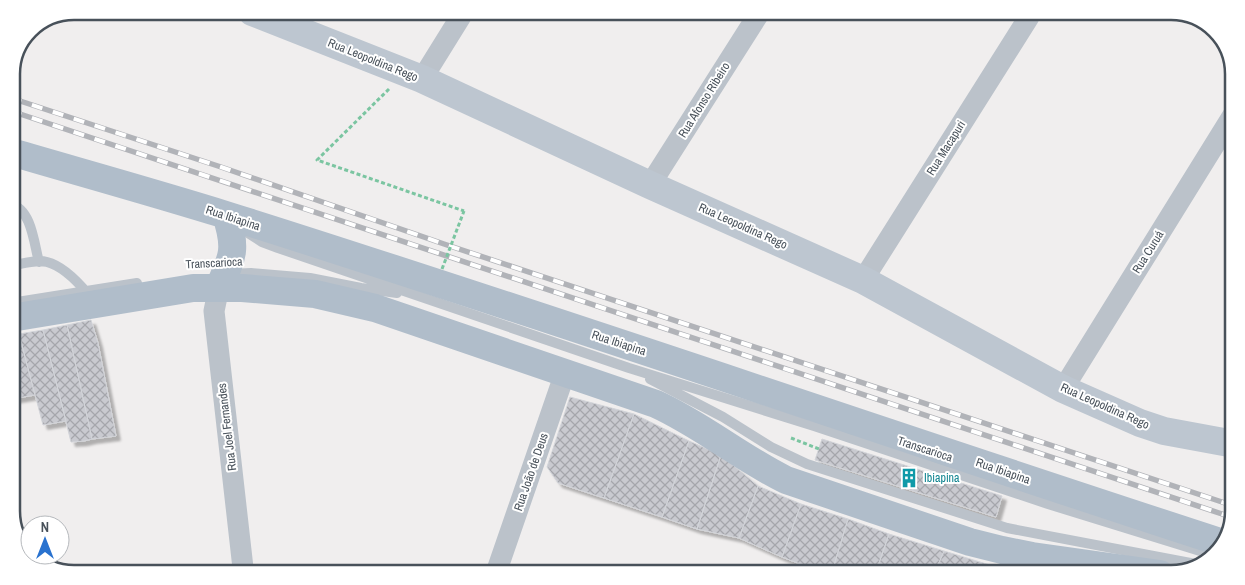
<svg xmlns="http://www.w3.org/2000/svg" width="1245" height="585" viewBox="0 0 1245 585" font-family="'Archivo Narrow',sans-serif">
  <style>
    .building { fill: url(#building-cross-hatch); stroke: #d2d4d9; filter: url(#shadow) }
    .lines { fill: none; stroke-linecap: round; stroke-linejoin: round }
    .path { stroke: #7bc5a1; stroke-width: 3; stroke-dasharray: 4 2.5; stroke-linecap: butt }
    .service { stroke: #bbc2ca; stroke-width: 10 }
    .minor { stroke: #bbc2ca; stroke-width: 21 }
    .secondary { stroke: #bdc6d0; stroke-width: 28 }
    .primary { stroke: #b0bdca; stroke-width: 28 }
    .rail-casing { stroke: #b1b3b8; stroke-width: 5.5 }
    .rail { stroke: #fff; stroke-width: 4; stroke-dasharray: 11; stroke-linecap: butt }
    .path-bridge { stroke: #7bc5a1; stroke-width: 3; stroke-dasharray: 4 2.5; stroke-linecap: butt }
    .labels { text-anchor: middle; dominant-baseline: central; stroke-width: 4; stroke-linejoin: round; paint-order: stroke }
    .street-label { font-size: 12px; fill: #48515a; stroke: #fff }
    .culture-label { font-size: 12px; fill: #0d838f; stroke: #fff; text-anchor: start }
    .rim { fill: none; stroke: #48515a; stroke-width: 2.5 }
  </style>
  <defs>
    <pattern id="building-cross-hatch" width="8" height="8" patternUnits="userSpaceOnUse" patternTransform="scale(1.25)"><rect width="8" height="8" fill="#c9cad0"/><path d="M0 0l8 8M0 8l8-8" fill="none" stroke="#a5a6ac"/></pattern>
    <filter id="shadow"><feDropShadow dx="4.5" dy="4.5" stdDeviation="1" flood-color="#0004"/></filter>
  </defs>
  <rect width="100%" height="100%" fill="#f0eeee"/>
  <path class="building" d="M91,320L98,343L116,436L92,439L67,325Z
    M67,325L92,439L84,441L71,442L43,330Z
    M43,330L66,421L43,425L19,334Z
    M19,334L35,395L12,399L11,336Z
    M570,397L634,414L604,498L558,483L547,467Z
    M634,414L689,441L662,517L604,498Z
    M822,439L1002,496L996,517L815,460Z
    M689,441L721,455L697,529L662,517Z
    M721,455L758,486L739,538L697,529Z
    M758,486L801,504L782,557L739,538Z
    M801,504L848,519L832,572H821L782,557Z
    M848,519L889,534L876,572H832Z
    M889,534L944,551L935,572H876Z
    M944,551L1003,569L1002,573L935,572Z
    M1003,569L1031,573H1002Z"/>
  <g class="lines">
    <path class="path" d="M389,89L317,160L464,211
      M791,438L819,449"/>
    <path class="service" d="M11,204C32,210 34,244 39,262
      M248,233L262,242L278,248L629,368L814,426L1048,504L1213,555
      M11,266C22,264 36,259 47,262C63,266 78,282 88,294
      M228,274L251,273L310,278L361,288L397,293
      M11,303L137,283
      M650,379L723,417L771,447L807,464L1007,528L1201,565"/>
    <path class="minor" d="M422,79L463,13
      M650,185L758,15
      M863,280L1029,17
      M219,287L214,311L243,568
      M1063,389L1233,115
      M497,570L565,373"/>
    <path class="secondary" d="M252,12L422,79L650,185L863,280L1063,389L1140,423L1164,431L1229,443"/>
    <path class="primary" d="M11,152C83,173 155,193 226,215C560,320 890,435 1223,543
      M219,287C233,257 237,248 226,215
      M11,318L193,288H242L315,294L375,308L656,404C702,425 741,458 786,480L970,542L1002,550L1032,556L1160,574"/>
    <defs>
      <path id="rail" d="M11,98L221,167L444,244L1228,504
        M11,111L1228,516"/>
    </defs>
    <use href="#rail" class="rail-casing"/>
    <use href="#rail" class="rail"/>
    <path class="path-bridge" d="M442,269L464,211"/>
  </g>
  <defs>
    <symbol id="building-bare" viewBox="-9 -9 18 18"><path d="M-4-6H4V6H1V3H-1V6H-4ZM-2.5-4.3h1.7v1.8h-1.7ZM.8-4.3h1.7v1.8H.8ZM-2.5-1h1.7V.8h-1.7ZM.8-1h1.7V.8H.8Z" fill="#0f9aa8" stroke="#fff" stroke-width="2.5" paint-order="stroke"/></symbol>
  </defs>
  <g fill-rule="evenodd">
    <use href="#building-bare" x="895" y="464" width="28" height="28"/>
  </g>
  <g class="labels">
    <g class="street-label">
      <text transform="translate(373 60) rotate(22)">Rua Leopoldina Rego</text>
      <text transform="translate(704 100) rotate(-58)">Rua Afonso Ribeiro</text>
      <text transform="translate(946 148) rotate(-58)">Rua Macapuri</text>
      <text transform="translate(233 218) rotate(18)">Rua Ibiapina</text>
      <text transform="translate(743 226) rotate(24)">Rua Leopoldina Rego</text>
      <text transform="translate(1148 252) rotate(-58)">Rua Curuá</text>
      <text transform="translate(214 263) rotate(-3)">Transcarioca</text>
      <text transform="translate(619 343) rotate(18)">Rua Ibiapina</text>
      <text transform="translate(1105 406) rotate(24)">Rua Leopoldina Rego</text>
      <text transform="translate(227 427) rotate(-97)">Rua Joel Fernandes</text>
      <text transform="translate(925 449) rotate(18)">Transcarioca</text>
      <text transform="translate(1003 471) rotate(19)">Rua Ibiapina</text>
      <text transform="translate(531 472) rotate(-71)">Rua João de Deus</text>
    </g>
    <g class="culture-label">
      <text x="924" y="478">Ibiapina</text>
    </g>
  </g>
  <path d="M0 0H1245V585H0ZM74 20H1171A54 54 0 0 1 1225 74V511A54 54 0 0 1 1171 565H74A54 54 0 0 1 20 511V74A54 54 0 0 1 74 20Z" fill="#fff" fill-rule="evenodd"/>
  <path class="rim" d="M74 20H1171A54 54 0 0 1 1225 74V511A54 54 0 0 1 1171 565H74A54 54 0 0 1 20 511V74A54 54 0 0 1 74 20Z"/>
  <g transform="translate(45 540)"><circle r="24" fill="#ffffff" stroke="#b6b9bd"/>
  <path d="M0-4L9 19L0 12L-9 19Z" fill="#2972cf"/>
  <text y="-8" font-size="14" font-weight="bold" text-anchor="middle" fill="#48515a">N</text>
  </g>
</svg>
